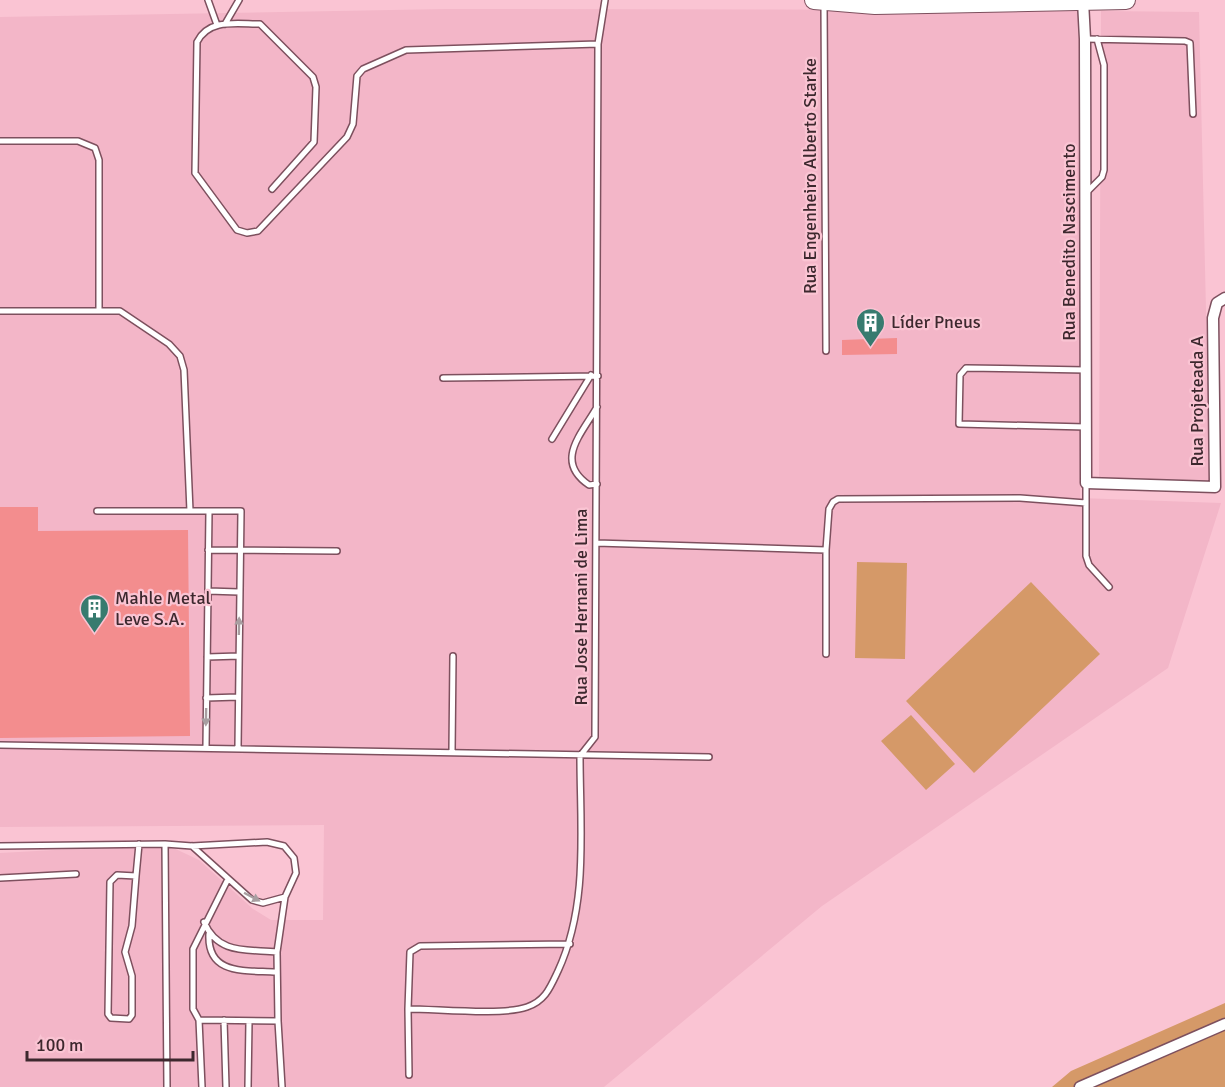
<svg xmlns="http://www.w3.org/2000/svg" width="1225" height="1087" viewBox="0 0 1225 1087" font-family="Signika,sans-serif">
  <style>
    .built { fill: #f3b6c8 }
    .green { fill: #d59968 }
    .building { fill: #f38d8e }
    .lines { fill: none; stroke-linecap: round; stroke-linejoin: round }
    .service-casing { stroke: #7d505e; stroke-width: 8 }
    .minor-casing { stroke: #7d505e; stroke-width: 13 }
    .trunk-casing { stroke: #7d505e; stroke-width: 20 }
    .service { stroke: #fff; stroke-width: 5 }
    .minor { stroke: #fff; stroke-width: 10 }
    .trunk { stroke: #fff; stroke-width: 18 }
    .oneway { fill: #a89ea1 }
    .labels { text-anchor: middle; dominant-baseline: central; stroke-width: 4.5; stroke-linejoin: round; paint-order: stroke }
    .street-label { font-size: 18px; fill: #3d282e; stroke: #fac4d3 }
    .poi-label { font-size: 18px; fill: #3d282e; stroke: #fac4d3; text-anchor: start }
  </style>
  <rect width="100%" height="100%" fill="#fac4d3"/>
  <path class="built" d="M446,9L1081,10L1080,498L1221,503L1168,668L822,906L604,1087H0V853L165,844L199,860L253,909L271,920H323L324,825L0,827V17Z
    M1101,11L1199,12L1210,481L1099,479Z"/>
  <path class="green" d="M857,562L907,563L905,659L855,658Z
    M1031,582L1100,654L974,773L906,701Z
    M911,715L955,764L926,790L881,741Z
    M1225,1003V1087H1052L1071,1071Z"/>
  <path class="building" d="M897,338V354L842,355V340Z
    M0,507H38V531L188,530L190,736L0,738Z"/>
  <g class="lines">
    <defs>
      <path id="service" d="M208,0L217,25
        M824,3L826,351
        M225,24L239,0
        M1085,39L1185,41L1190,43L1193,114
        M0,141H78L95,148L99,160V311
        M272,189L314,142L316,87L313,77L260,24C237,24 209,18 197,42L195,173L237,230L247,233L258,231L347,137L353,124L357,76L363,69L406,50L598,44
        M1086,193L1102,177L1104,170V65L1097,39
        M0,311H120L169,344L180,356L184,370L190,511
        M1086,370L966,368L960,375L959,424L1086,427
        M443,378L598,376
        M552,439L591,375
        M1086,483V503
        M597,484L589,485C554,461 581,435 597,407
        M97,511H241L238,747
        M596,543L826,550V654
        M208,550L337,551
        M826,550L829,509L833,502L838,499L1020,498L1086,503V556L1089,565L1109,587
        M208,591L239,592
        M207,657L239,656
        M206,698L238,697
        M0,745L709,757
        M206,747L209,511
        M452,751L453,656
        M165,844L167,1087
        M0,846L165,844L192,846L267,842L284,846L294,858L296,873L285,897L263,903L252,900L192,846
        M117,875L136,876L132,926L125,952L132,976V1015L129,1019L111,1018L108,1014L110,882Z
        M136,876L139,844
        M0,878L76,874
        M228,879L193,949V1009L199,1020L278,1021L277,952L285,897
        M204,922C218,955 247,949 277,952
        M209,934C207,976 246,970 276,972
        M408,1009L410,952L420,946L570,944
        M199,1020L202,1087
        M224,1020L226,1087
        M278,1021L282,1087
        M409,1075L408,1009C438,1009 501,1016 527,1007C545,1001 550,988 558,971C589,904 580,828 580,756L595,737L598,44L605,0
        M248,1087L249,1021"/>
      <path id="minor" d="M1083,1L1085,39L1086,483L1215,487L1213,318L1217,303L1225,298
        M1080,1087L1225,1024"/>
      <path id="trunk" d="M814,0L875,5L1126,0"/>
    </defs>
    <use href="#service" class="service-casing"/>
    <use href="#minor" class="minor-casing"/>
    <use href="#trunk" class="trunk-casing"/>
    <use href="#service" class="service"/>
    <use href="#minor" class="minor"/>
    <use href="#trunk" class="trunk"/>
  </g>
  <defs><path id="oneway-solid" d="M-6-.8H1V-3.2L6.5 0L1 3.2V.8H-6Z" transform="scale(1.5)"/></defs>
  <g class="oneway">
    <use href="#oneway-solid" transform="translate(239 626) rotate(-89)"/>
    <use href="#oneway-solid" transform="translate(206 717) rotate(91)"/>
    <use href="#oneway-solid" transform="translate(252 897) rotate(28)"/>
  </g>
  <defs>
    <symbol id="building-pin" viewBox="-11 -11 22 30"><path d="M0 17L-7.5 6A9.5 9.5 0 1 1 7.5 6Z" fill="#377b6f" stroke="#fac4d3"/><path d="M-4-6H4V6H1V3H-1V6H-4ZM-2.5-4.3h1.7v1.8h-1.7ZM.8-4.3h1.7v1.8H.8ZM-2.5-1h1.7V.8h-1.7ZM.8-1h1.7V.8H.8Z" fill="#fff"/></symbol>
  </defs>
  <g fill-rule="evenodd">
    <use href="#building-pin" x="854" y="306" width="33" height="45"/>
    <use href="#building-pin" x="78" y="592" width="33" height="45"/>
  </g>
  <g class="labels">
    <g class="street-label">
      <text transform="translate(810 176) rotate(-90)">Rua Engenheiro Alberto Starke</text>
      <text transform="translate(1069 242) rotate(-90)">Rua Benedito Nascimento</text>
      <text transform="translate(1197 401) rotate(-90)">Rua Projeteada A</text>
      <text transform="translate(581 607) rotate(-90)">Rua Jose Hernani de Lima</text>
    </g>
    <g class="poi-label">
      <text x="891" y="322">Líder Pneus</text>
      <text x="115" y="598">Mahle Metal<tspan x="115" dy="21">Leve S.A.</tspan></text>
    </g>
  </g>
  <path d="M27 1051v9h166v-9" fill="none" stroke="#3d282e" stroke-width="3"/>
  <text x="36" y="1051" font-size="18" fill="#3d282e" stroke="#fac4d3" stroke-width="4.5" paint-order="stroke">100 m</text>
</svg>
